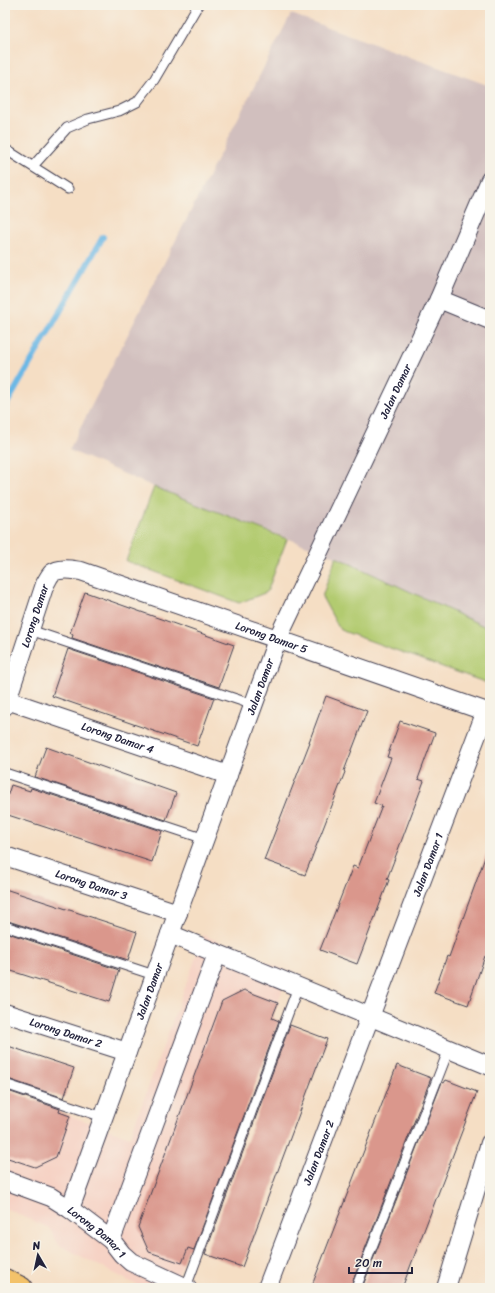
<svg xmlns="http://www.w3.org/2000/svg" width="495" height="1293" viewBox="0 0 495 1293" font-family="Sriracha,sans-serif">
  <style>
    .built { fill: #f6d2c4 }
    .industrial { fill: #d1bfbe }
    .green { fill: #b2cb70; stroke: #6a7656 }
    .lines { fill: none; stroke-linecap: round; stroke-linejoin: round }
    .stream { stroke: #6cb8e5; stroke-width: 6 }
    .building { fill: #da978c }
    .service-casing { stroke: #423e50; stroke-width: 11 }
    .minor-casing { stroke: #423e50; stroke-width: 20 }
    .trunk-casing { stroke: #423e50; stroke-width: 24 }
    .service { stroke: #fff; stroke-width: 9 }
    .minor { stroke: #fff; stroke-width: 18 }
    .trunk { stroke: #f3c26a; stroke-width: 22 }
    .labels { text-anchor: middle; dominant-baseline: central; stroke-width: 4; stroke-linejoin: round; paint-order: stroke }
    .street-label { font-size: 11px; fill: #22223b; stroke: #f7f3e8 }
  </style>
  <rect width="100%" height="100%" fill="#f7f3e8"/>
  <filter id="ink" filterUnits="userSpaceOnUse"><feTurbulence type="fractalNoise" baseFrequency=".025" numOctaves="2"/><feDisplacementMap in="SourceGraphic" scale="8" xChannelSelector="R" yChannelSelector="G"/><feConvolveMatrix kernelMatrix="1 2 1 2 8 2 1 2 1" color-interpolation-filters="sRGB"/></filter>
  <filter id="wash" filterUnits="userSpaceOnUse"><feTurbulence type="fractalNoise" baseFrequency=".012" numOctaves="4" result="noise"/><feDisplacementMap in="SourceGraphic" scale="16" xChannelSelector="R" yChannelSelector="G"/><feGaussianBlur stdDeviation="0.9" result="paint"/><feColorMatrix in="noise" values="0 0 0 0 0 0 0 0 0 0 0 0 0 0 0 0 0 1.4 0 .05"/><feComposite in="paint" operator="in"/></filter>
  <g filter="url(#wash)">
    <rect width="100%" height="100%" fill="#f5dec4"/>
    <path class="built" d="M204,935L289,972L173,1288H143L59,1245L49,1228L5,1208V1093L130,1137Z"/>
    <path class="industrial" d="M291,14L490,86V629L336,557L154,487L69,450Z"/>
    <path class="green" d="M154,487L287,539L267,592L239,603L126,561Z
      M336,557L490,629V684L340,630L322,597Z"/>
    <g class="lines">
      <path class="stream" d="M5,407L103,237"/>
    </g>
    <g id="blocks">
      <path class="building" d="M85,592L234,645L219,687L72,638L73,635L70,633Z
        M68,649L214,698L197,746L52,696Z
        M326,696L367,711L344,771L345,772L305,875L264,860L310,742H309Z
        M400,721L435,733L418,779L424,781L387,879L389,880L357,964L320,950L353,866L358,868L382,806L374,803L391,758L387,757Z
        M46,747L176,793L166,820L35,777Z
        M11,785L30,791L31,788L162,831L152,862L5,814V803Z
        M488,849H490V958L485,956L468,1005L434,993L447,956L449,957Z
        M5,889L137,932L128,960L5,920Z
        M5,932L119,970L109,1002L5,969Z
        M244,990L278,1003L272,1018L279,1021L194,1250L188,1248L182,1263L149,1252L138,1227L222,1001Z
        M290,1025L327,1039L242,1267L205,1254Z
        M5,1045L74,1068L64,1098L5,1078Z
        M397,1065L431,1078L350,1288H311Z
        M446,1080L477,1092L402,1288H362L442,1082L444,1083Z
        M5,1090L60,1109L59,1112L70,1116L56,1157L35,1167L5,1157Z"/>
    </g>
  </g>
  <g filter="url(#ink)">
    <use href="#blocks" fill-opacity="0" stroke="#423e50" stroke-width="1"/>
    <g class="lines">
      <defs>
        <path id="service" d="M5,149L68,189
          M33,166L67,128L88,119L119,111L137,102L154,80L198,5
          M30,630L254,705
          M5,773L205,839
          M5,926L154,975
          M5,1084L103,1117
          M186,1287L298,987
          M356,1288L449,1049"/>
        <g id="minor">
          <path d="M439,299L490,320"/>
          <path id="s1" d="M7,700L228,775"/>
          <path id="s2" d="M5,706L45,584C47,581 49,576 52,573C60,567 73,570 81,571L490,713"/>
          <path id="s3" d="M5,856L178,913"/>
          <path d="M170,934L490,1066"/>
          <path id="s4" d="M5,1013L127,1052"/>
          <path id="s5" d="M5,1180L51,1197L70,1209L111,1240L122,1254L131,1262L187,1288"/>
          <path id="s6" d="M70,1209L277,640L439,299L490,180"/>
          <path d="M111,1240L217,954"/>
          <path id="s7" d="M267,1288L486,711"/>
          <path d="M446,1288L490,1143"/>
        </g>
        <path id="trunk" d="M5,1280L21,1288"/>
      </defs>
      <use href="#service" class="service-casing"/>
      <use href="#minor" class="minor-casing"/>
      <use href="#trunk" class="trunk-casing"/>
      <use href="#service" class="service"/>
      <use href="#minor" class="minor"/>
      <use href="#trunk" class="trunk"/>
    </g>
  </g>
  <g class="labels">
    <g class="street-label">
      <text stroke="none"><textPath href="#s6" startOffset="881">Jalan Damar</textPath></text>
      <text stroke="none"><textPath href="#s2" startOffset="95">Lorong Damar</textPath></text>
      <text stroke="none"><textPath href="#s2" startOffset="373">Lorong Damar 5</textPath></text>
      <text stroke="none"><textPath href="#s6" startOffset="556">Jalan Damar</textPath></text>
      <text stroke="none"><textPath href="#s1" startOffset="117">Lorong Damar 4</textPath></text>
      <text stroke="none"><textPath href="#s7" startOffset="453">Jalan Damar 1</textPath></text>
      <text stroke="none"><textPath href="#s3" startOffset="91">Lorong Damar 3</textPath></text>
      <text stroke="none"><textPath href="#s6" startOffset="232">Jalan Damar</textPath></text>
      <text stroke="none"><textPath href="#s4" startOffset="64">Lorong Damar 2</textPath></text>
      <text stroke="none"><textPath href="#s7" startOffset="145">Jalan Damar 2</textPath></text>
      <text stroke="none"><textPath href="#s5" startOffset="107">Lorong Damar 1</textPath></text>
    </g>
  </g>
  <rect width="495" height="1293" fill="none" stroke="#f7f3e8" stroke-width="20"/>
  <g transform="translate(38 1255) rotate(351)" stroke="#f7f3e8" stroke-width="3" paint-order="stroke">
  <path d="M0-3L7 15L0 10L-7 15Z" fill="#22223b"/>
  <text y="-6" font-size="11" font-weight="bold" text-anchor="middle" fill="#22223b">N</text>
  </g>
  <path d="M349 1267v6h63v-6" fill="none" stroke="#22223b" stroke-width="2"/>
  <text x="355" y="1267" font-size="12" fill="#22223b" stroke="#f7f3e8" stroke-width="3" paint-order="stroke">20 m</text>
</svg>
